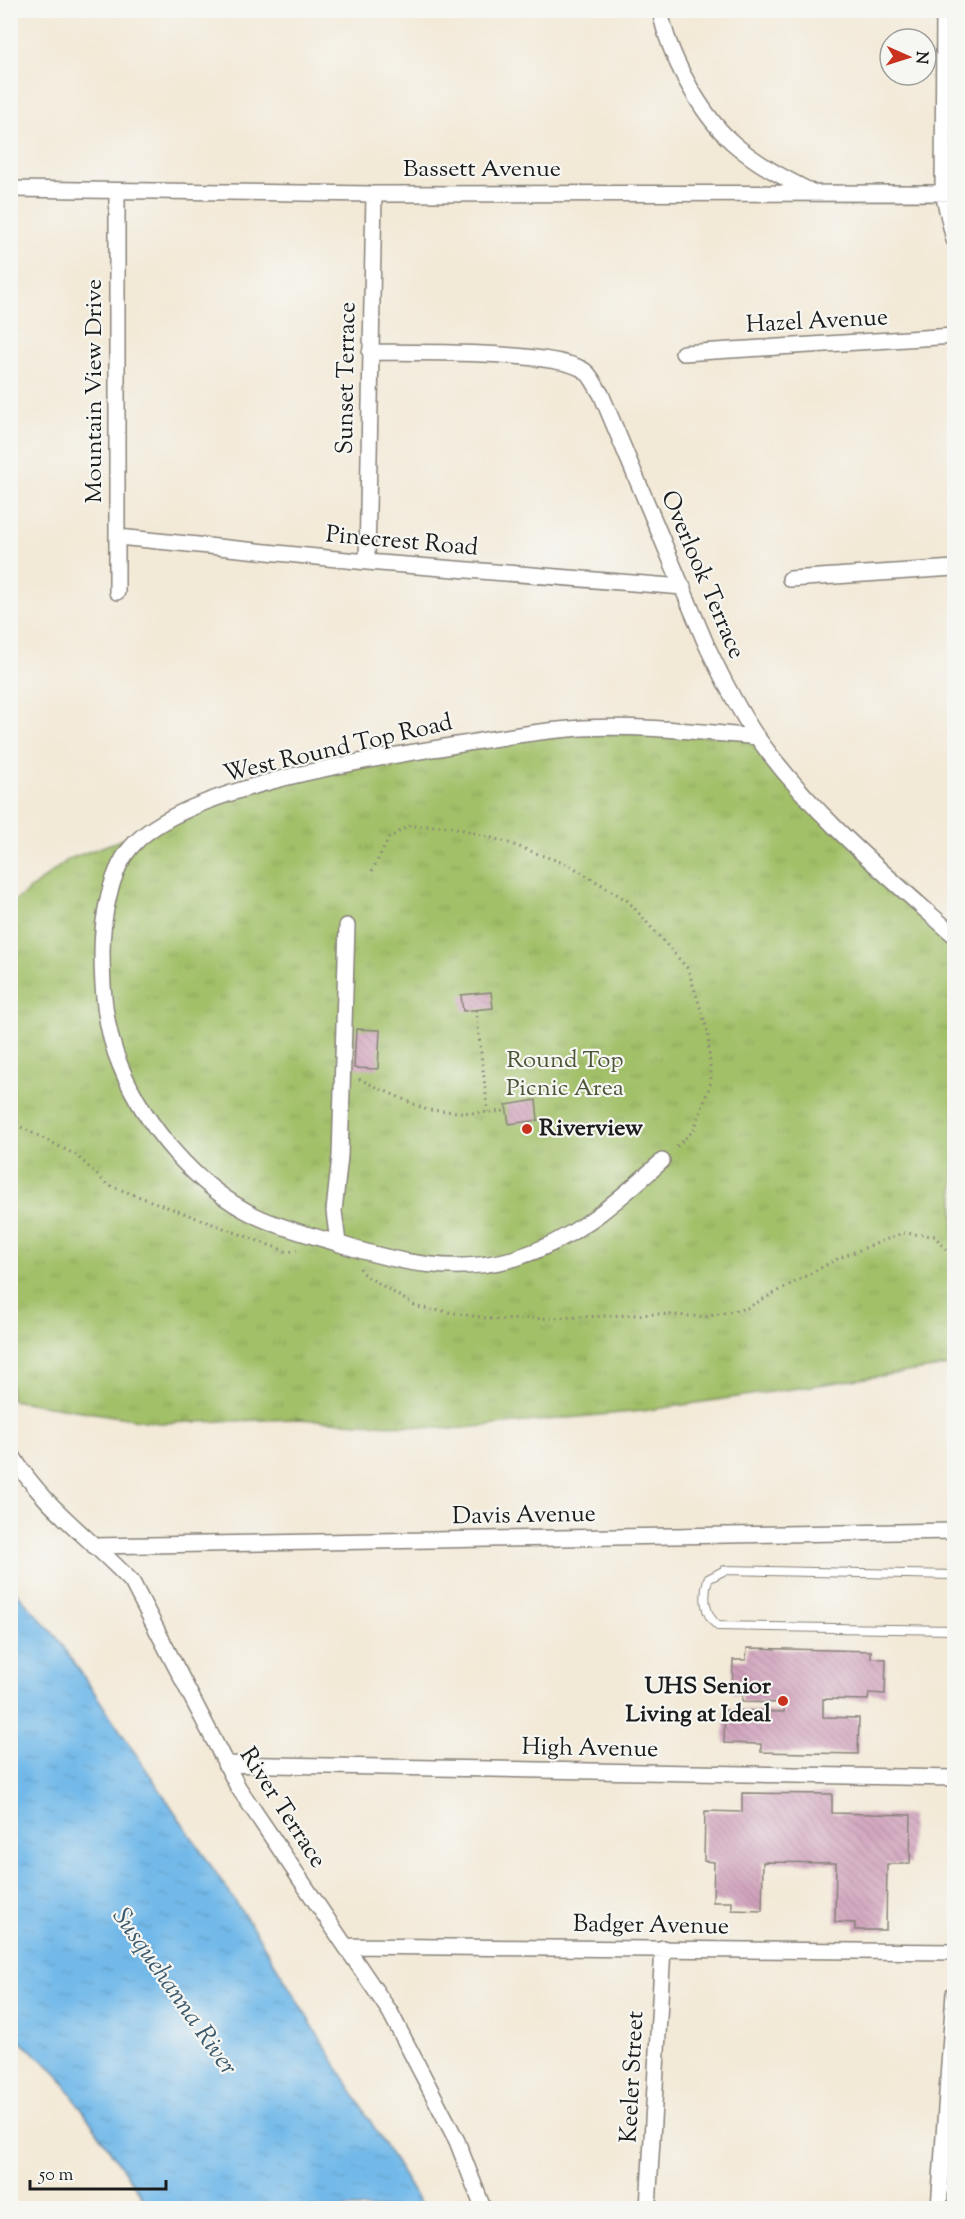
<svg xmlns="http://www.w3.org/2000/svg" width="965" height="2219" viewBox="0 0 965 2219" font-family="'Sorts Mill Goudy',serif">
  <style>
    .park { fill: url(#park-tufts); stroke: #5f6e42; stroke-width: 1.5 }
    .water { fill: url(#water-ripples); stroke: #476a82; stroke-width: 1.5 }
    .building { fill: url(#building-back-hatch) }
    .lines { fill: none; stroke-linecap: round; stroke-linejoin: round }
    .service-casing { stroke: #88827a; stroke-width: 10 }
    .minor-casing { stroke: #88827a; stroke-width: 18 }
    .path { stroke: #88827a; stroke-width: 3; stroke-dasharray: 1.5 4.5; stroke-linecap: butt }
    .service { stroke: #fff; stroke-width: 8 }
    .minor { stroke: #fff; stroke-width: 15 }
    .poi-dot { fill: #c8321e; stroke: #f6f6f2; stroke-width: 2 }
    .labels { text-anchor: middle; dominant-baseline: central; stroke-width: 4.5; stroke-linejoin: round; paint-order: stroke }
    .street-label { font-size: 24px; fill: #1c1c1c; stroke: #f6f6f2 }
    .park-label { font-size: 24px; fill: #4b5537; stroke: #f6f6f2 }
    .poi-label { font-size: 24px; font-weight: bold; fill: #1c1c1c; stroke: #f6f6f2; text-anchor: start }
    .water-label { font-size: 26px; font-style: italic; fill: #3e5b6e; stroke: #f6f6f2 }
  </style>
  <defs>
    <pattern id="park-tufts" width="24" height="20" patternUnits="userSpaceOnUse" patternTransform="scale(1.5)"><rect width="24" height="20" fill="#a2c068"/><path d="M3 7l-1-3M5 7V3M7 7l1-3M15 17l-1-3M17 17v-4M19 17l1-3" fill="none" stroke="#8ba45a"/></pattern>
    <pattern id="water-ripples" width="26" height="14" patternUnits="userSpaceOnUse" patternTransform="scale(1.5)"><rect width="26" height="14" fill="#72b9e9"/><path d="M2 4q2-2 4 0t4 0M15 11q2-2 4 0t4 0" fill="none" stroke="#629ec7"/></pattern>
    <pattern id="building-back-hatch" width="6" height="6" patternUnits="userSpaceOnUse" patternTransform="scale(1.5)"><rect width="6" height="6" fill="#cf9fba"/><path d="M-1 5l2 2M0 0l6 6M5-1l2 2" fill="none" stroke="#b1889f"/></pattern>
  </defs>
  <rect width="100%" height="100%" fill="#f6f6f2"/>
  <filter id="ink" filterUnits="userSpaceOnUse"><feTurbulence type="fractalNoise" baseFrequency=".0167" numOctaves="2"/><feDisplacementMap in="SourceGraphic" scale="12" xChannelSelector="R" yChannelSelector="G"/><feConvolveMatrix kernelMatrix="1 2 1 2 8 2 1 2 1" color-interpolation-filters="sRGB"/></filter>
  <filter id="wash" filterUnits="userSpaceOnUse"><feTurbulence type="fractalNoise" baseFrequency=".008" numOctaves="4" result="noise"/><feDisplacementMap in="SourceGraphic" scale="24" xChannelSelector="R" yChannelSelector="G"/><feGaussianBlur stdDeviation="1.35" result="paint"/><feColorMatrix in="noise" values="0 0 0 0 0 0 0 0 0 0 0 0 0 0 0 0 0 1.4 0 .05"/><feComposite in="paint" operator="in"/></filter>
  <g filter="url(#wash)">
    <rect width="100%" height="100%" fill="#f3e9d7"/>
    <path class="park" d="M532,732L758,737L857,849L954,935V1365L642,1411L452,1429L299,1419L159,1423L11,1400V904L69,859L292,777Z"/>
    <path class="water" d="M11,1586L59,1640L255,1931L423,2208H150L56,2072L11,2033Z"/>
    <g id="blocks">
      <path class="building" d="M491,992L493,1008L463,1011L461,995Z
        M356,1029L380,1030L378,1069L354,1068Z
        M536,1100L538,1120L509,1124L506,1105Z
        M747,1648L871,1651V1658L886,1659L885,1694L869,1693L868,1700L823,1699V1717L859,1718L858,1754L761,1752V1744L724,1743L725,1710L784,1712L785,1703L742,1702V1694H732L733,1660H746Z
        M742,1793L832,1794V1813L911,1815L910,1864H887L886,1930H855V1923L835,1922L836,1863L763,1862L762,1911L732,1910V1902H713L714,1862L704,1861L705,1811L742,1812Z"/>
    </g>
  </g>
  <g filter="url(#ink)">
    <use href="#blocks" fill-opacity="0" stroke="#88827a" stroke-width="1.5"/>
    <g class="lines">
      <defs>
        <path id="service" d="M954,1575L725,1570L708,1579C703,1596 704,1615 718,1626L954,1630"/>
        <path id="minor" d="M660,10C668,54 700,114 733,143C757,164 784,178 812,192
          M944,10L943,193L954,240
          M10,189L374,194L954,193
          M117,191V592
          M370,352C410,353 559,350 585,371C592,376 596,387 601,394L706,644C721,676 737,708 757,737C811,813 885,874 954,935
          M683,353L954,336
          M118,537L367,562L683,587
          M367,562L374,194
          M790,579L954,568
          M662,1161C617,1201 575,1240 516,1258C458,1275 399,1263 343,1245C315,1236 283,1229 256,1216C196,1187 145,1126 120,1065C105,1029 102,990 102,952C102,920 110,868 134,844C188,787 366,760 445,747C491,739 536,731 582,728C640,725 699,732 758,737
          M338,1243L334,1211L340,1156L347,926
          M12,1455C43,1507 92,1539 132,1582L238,1787L390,2012L457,2141L483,2208
          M94,1546L954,1531
          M225,1764L954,1778
          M347,1946L954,1952
          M648,2208L663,1948
          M939,2208L954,1993"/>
      </defs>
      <use href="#service" class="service-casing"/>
      <use href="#minor" class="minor-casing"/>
      <path class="path" d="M372,871L389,838L409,826H449L506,842L571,866L628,901L688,969L708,1032L711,1082L694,1130L674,1149
        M476,1010L488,1112
        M359,1079L427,1110L475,1113L506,1111
        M10,1113L21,1127L76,1155L108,1185L288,1252L297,1250
        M360,1268L362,1273L417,1307L498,1320L659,1314L705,1317L747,1308L839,1258L903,1233L935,1236L954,1261"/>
      <use href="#service" class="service"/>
      <use href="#minor" class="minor"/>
    </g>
  </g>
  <g class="poi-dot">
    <circle cx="527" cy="1129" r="6"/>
    <circle cx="783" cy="1701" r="6"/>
  </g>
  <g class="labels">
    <g class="street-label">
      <text x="482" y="170">Bassett Avenue</text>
      <text transform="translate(817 322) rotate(-3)">Hazel Avenue</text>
      <text transform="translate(347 378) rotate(-89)">Sunset Terrace</text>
      <text transform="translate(95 391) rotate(-90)">Mountain View Drive</text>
      <text transform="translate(402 542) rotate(5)">Pinecrest Road</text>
      <text transform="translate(702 575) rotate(67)">Overlook Terrace</text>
      <text transform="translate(338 749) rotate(-13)">West Round Top Road</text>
      <text transform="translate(524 1516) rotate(-1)">Davis Avenue</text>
      <text transform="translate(590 1749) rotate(1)">High Avenue</text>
      <text transform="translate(282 1808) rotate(57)">River Terrace</text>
      <text transform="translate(651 1926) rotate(1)">Badger Avenue</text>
      <text transform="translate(633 2077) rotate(-87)">Keeler Street</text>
    </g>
    <g class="park-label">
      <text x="565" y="1061">Round Top<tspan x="565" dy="28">Picnic Area</tspan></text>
    </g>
    <g class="poi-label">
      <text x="539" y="1129">Riverview</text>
      <text x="771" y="1687" text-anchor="end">UHS Senior<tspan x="771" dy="28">Living at Ideal</tspan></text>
    </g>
    <g class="water-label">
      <text transform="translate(174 1992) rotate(55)">Susquehanna River</text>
    </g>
  </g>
  <rect width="965" height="2219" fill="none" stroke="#f6f6f2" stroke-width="36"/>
  <g transform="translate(908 57) rotate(93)"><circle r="28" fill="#f6f6f2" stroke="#9f9f9c" stroke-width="1.5"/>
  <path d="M0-4.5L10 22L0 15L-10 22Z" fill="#c8321e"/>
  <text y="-9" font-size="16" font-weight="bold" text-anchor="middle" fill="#1c1c1c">N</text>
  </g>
  <path d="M30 2180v9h136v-9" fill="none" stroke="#1c1c1c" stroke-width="3"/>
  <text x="39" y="2180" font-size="18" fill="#1c1c1c" stroke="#f6f6f2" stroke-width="4.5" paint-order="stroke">50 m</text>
</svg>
